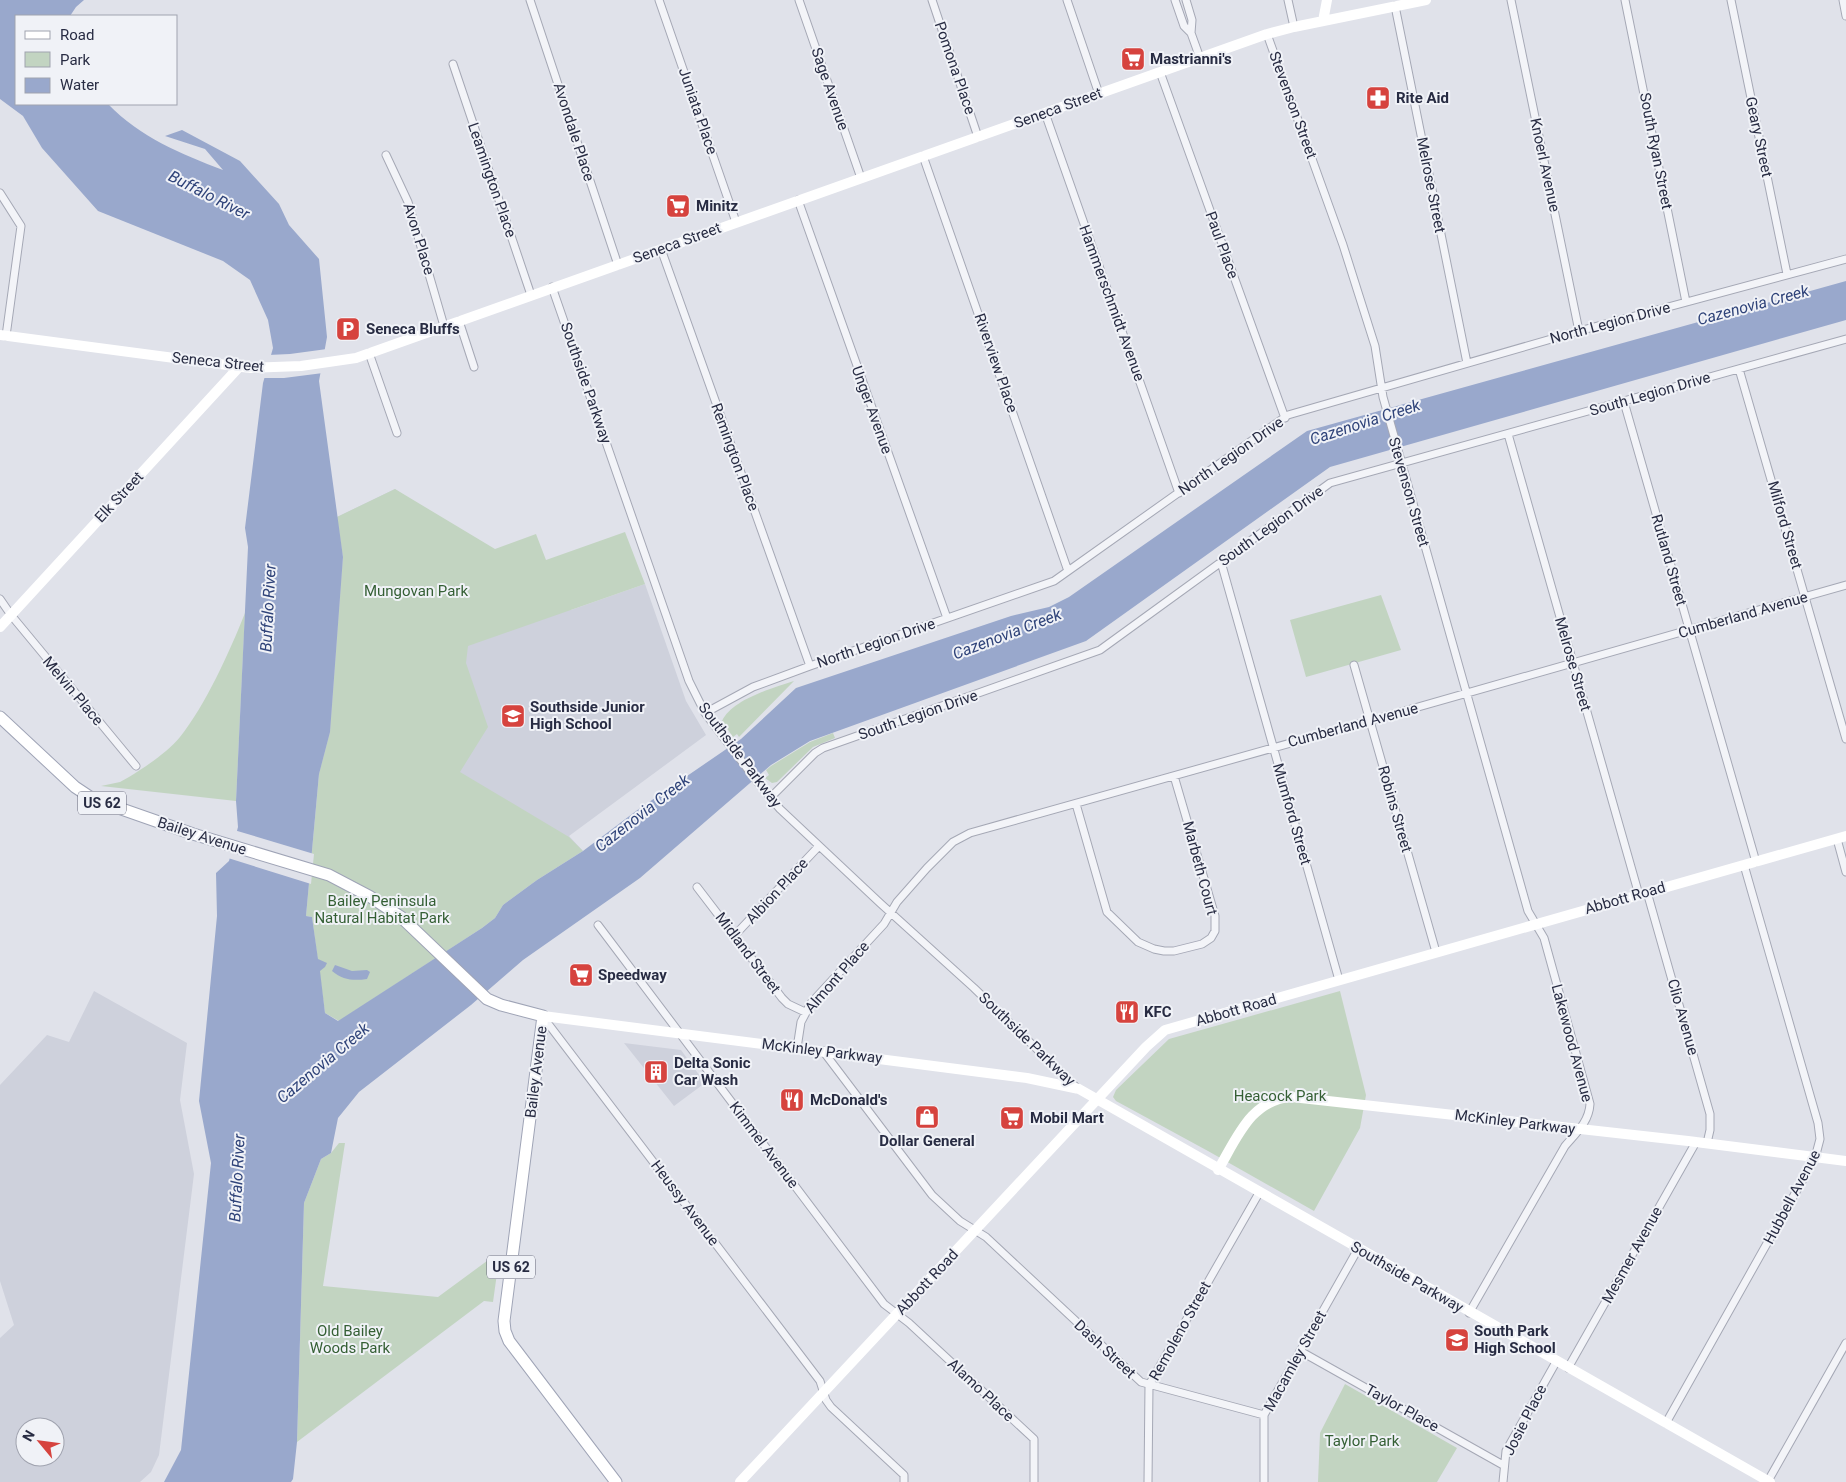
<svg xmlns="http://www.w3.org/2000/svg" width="1846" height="1482" viewBox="0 0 1846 1482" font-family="Roboto,sans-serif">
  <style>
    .built { fill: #ced1dc; fill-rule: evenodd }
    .green { fill: #c2d4c1 }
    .water { fill: #99a8cc }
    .pier { fill: #e0e2ea }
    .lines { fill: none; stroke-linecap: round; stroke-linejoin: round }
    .street-casing { stroke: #a5a8b5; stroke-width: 9 }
    .primary-casing { stroke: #9fa4b6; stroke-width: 13 }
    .street { stroke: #f3f4f8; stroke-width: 7 }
    .secondary { stroke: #fff; stroke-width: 10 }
    .primary { stroke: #fff; stroke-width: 11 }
    .labels { text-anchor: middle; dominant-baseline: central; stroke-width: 4; stroke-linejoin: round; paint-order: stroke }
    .shield { fill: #f0f2f7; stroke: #646779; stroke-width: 1 }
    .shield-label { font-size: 14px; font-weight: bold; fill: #282c43 }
    .poi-label { font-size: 15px; font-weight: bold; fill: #282c43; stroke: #f0f2f7; text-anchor: start }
    .street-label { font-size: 15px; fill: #282c43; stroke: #f0f2f7 }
    .park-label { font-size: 15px; fill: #345f34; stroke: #f0f2f7 }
    .water-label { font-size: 16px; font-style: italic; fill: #2f4379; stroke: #f0f2f7 }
  </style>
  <rect width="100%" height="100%" fill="#e0e2ea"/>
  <path class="built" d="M395,489L571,610L645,584L686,701L706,735L569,836L583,851L319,774L343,557L337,517Z
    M94,991L187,1043L180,1100L194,1174L159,1455L151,1472L140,1482H0V1338L14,1325L0,1281V1085L47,1035L69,1042ZM25,1427H55V1457H25Z
    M624,1043L681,1050L705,1083L674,1106Z"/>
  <path class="green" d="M395,489L495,549L536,534L546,560L625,532L645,584L468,646L466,663L488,727L460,772L569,837L583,851L537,880L503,905L495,918L482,928L339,1021L325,1013L312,917L306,916L319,774L330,732L343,557L337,517Z
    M1381,595L1401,650L1306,677L1290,620Z
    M245,613L236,801L101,786L120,782L129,777C145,767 168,752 180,737C205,706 230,651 245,613Z
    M794,681L739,737L737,734L733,737L722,721C732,699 773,688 794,681Z
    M833,733L835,738L813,747L777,782L772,783L765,778L769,775L766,770L771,766L810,742Z
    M1340,991L1366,1095L1360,1128L1314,1211L1208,1151L1116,1101L1113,1097L1116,1090L1169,1039Z
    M339,1143H345L323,1286L438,1297L491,1258L499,1259L493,1302L484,1301L297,1442L304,1203L321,1159L331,1153Z
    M1345,1384L1457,1448L1437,1482H1318L1320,1433Z"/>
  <path class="water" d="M0,0H84L76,7L70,16H16V104H108C140,137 181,154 223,170L205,149L165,136L182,130L240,161L279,204L289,225L319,259L327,337L319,381L343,557L330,732L319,774L306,916L312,917L318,959L327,963L325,967L320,971L325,1013L338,1021L482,928L495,918L503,905L537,880L583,851L636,811L741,739L796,688L1011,616L1049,607L1069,597L1307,431L1846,281V320L1330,467L1086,641L810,741L771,765L640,878L523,960L471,1005L359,1092L338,1118L331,1153L321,1159L304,1203L297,1442L293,1479L291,1482H164L181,1450L211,1163L199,1101L217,916L216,873L229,861L238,827L236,801L248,547L245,528L263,383L273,348L268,320L250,280L223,261L98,211L42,148L23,116L0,99Z
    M335,965L352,971L367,970L370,972L367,979C353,981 343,980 332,971Z"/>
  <path class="pier" d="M327,349L323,373L284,378H262L268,355L290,354Z
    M234,830L314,854L311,884L228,858Z"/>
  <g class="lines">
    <defs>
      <path id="street" d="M530,0L618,265
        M659,0L736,222
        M799,0L861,178
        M932,0L978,137
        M1067,0L1099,94
        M1175,0L1184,26L1191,33
        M1186,0L1192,20L1191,33L1200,58
        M1288,0L1294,27
        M1511,0L1579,331
        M1625,0L1686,302
        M1731,0L1787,274
        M1843,0L1846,16
        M1395,6L1467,363
        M1267,34L1343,245L1375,346L1383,397L1528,911L1544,938L1590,1104C1589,1122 1576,1133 1565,1146L1469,1313
        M453,64L531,295
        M1160,72L1285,418
        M1045,113L1179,493
        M386,155L408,202L444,326
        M923,156L1068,571
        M0,193L21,226L6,336
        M798,200L947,618
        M661,249L810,666
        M552,287L689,681L705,713L759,784L780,809L880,903L974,988L1078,1089
        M459,321L474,367
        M369,353L397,433
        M1739,369L1846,739
        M1624,402L1756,862
        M1508,434L1639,895
        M1221,562L1339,980
        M0,599L11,615L136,766
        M1354,665L1436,952
        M705,713L753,687L810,666L1054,581L1288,415L1579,331L1846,259
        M770,798L815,753L823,748L1100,650L1330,483L1846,339
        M1076,804L1107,912L1138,942L1154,949L1164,951H1174L1202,944L1211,938L1215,931V916L1174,776
        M1837,839L1846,872
        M697,887L782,998L788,1004L805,1012
        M1647,892L1710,1114V1130L1707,1143
        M598,925L884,1304L909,1323L1034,1439V1482
        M735,935L819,846
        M543,1017L820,1381L826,1400L831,1407L904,1475V1482
        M797,1048L801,1022L811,1003L884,924L897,902L927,868L953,842L970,833L1369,721L1846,585
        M823,1051L932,1195L960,1221L986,1237L1141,1382L1264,1415
        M1300,1351L1503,1465
        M1568,1368L1696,1142
        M1666,1423L1815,1158L1820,1139L1818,1123L1744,865
        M1768,1481L1846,1343
        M1148,1482L1149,1385L1259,1193
        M1264,1482V1415L1358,1249
        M1503,1482L1506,1451L1556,1362"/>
      <path id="primary" d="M0,717L75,787L93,799L193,834L329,875L369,896L401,917L487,999L501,1005L543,1016L504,1321L505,1331L509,1341L616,1482"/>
    </defs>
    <use href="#street" class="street-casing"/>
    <use href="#primary" class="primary-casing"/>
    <use href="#street" class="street"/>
    <path class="secondary" d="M1323,21L1327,0
      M0,335L250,368L301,366L356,358L1267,34L1294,27L1426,0
      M0,627L239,367
      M543,1016L1027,1078L1079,1089L1770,1482
      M1218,1170C1237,1138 1251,1099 1292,1097L1688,1141L1846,1161
      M740,1482L1146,1047L1165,1030L1846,836"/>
    <use href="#primary" class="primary"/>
  </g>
  <defs>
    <symbol id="supermarket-square" viewBox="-11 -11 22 22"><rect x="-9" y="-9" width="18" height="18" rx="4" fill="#d6433e" stroke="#f0f2f7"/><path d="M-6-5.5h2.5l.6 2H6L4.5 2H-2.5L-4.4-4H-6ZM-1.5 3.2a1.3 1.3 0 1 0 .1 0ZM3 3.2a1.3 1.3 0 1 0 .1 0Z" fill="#fff"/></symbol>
    <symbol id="pharmacy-square" viewBox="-11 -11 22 22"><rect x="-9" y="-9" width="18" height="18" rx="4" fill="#d6433e" stroke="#f0f2f7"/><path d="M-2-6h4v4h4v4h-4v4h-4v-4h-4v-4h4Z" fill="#fff"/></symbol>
    <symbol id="parking-square" viewBox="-11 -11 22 22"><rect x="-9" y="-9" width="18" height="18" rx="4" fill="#d6433e" stroke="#f0f2f7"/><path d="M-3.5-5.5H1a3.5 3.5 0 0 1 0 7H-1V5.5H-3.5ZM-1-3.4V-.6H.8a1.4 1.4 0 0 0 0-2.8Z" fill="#fff"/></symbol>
    <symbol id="school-square" viewBox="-11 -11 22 22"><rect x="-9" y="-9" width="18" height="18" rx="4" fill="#d6433e" stroke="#f0f2f7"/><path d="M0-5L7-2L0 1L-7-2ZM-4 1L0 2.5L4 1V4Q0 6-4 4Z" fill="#fff"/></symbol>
    <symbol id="restaurant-square" viewBox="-11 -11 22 22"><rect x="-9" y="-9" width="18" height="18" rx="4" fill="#d6433e" stroke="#f0f2f7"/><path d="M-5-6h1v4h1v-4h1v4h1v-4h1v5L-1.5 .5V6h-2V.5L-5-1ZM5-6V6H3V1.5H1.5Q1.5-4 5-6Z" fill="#fff"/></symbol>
    <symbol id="building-square" viewBox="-11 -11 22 22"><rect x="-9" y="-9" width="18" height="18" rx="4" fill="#d6433e" stroke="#f0f2f7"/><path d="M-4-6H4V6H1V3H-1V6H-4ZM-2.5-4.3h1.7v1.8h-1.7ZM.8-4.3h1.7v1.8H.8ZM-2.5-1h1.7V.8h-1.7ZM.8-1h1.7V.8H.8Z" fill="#fff"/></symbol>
    <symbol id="shop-square" viewBox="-11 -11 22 22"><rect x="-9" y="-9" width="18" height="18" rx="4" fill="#d6433e" stroke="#f0f2f7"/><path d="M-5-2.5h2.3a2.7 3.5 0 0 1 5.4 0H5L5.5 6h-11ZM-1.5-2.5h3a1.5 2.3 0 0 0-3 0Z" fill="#fff"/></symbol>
  </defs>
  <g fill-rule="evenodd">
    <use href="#supermarket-square" x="1119" y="45" width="28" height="28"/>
    <use href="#pharmacy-square" x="1364" y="84" width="28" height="28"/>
    <use href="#supermarket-square" x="664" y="192" width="28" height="28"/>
    <use href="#parking-square" x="334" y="315" width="28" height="28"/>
    <use href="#school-square" x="499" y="702" width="28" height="28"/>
    <use href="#supermarket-square" x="567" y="961" width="28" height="28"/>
    <use href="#restaurant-square" x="1113" y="998" width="28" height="28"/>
    <use href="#building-square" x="642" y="1058" width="28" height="28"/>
    <use href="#restaurant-square" x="778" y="1086" width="28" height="28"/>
    <use href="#shop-square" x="913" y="1103" width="28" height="28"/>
    <use href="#supermarket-square" x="998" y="1104" width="28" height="28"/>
    <use href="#school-square" x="1443" y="1326" width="28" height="28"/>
  </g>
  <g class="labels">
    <g class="shield">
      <rect x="78" y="791.5" width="48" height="23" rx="4"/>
      <rect x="487" y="1255.5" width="48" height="23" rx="4"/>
    </g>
    <g class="shield-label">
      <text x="102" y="803">US 62</text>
      <text x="511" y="1267">US 62</text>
    </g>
    <g class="poi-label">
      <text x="1150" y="59">Mastrianni's</text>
      <text x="1396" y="98">Rite Aid</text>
      <text x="696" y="206">Minitz</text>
      <text x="366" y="329">Seneca Bluffs</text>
      <text x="530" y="707">Southside Junior<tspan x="530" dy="17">High School</tspan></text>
      <text x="598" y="975">Speedway</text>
      <text x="1144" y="1012">KFC</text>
      <text x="674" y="1063">Delta Sonic<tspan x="674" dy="17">Car Wash</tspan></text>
      <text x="810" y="1100">McDonald's</text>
      <text x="1030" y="1118">Mobil Mart</text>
      <text x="927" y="1141" text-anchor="middle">Dollar General</text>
      <text x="1474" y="1331">South Park<tspan x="1474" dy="17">High School</tspan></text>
    </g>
    <g class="street-label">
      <text transform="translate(955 68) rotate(71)">Pomona Place</text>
      <text transform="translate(830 89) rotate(71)">Sage Avenue</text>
      <text transform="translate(1293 105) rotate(70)">Stevenson Street</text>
      <text transform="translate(1058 108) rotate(-20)">Seneca Street</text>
      <text transform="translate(698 111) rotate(71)">Juniata Place</text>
      <text transform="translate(574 132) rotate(72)">Avondale Place</text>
      <text transform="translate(1759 137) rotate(78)">Geary Street</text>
      <text transform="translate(1656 151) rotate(79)">South Ryan Street</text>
      <text transform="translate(1545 165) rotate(78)">Knoerl Avenue</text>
      <text transform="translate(492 180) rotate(71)">Leamington Place</text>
      <text transform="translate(1431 185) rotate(79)">Melrose Street</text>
      <text transform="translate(419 239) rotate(73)">Avon Place</text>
      <text transform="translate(677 243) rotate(-20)">Seneca Street</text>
      <text transform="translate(1222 245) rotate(70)">Paul Place</text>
      <text transform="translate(1112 303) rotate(70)">Hammerschmidt Avenue</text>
      <text transform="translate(1610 323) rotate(-15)">North Legion Drive</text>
      <text transform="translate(218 362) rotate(6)">Seneca Street</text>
      <text transform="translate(996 363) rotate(71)">Riverview Place</text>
      <text transform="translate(586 383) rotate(71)">Southside Parkway</text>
      <text transform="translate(1650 394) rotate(-16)">South Legion Drive</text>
      <text transform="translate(872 410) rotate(70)">Unger Avenue</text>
      <text transform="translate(1231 456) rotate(-35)">North Legion Drive</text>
      <text transform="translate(735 457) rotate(70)">Remington Place</text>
      <text transform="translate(1409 492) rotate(74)">Stevenson Street</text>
      <text transform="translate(119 497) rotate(-47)">Elk Street</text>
      <text transform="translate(1785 525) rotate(74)">Milford Street</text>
      <text transform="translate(1271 526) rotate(-36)">South Legion Drive</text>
      <text transform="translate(1669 560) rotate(74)">Rutland Street</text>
      <text transform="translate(1743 615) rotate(-16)">Cumberland Avenue</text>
      <text transform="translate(876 643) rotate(-19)">North Legion Drive</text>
      <text transform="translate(1573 664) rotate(74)">Melrose Street</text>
      <text transform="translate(73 691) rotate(50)">Melvin Place</text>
      <text transform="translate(918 715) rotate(-19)">South Legion Drive</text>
      <text transform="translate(1353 725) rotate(-15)">Cumberland Avenue</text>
      <text transform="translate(740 755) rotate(53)">Southside Parkway</text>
      <text transform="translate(1395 809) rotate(74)">Robins Street</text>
      <text transform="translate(1292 814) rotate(74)">Mumford Street</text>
      <text transform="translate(202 836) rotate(18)">Bailey Avenue</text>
      <text transform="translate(1200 868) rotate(75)">Marbeth Court</text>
      <text transform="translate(777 891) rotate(-47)">Albion Place</text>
      <text transform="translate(1625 898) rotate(-16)">Abbott Road</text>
      <text transform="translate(748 953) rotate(53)">Midland Street</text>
      <text transform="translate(837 977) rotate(-49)">Almont Place</text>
      <text transform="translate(1236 1010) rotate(-16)">Abbott Road</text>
      <text transform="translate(1683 1017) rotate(74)">Clio Avenue</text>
      <text transform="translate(1027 1039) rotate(44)">Southside Parkway</text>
      <text transform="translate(1572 1043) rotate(75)">Lakewood Avenue</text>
      <text transform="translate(822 1051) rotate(7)">McKinley Parkway</text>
      <text transform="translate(536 1072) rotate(-83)">Bailey Avenue</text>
      <text transform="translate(1515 1122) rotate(7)">McKinley Parkway</text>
      <text transform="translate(764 1145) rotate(53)">Kimmel Avenue</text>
      <text transform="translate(1792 1197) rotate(-62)">Hubbell Avenue</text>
      <text transform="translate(685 1203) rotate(53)">Heussy Avenue</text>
      <text transform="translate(1632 1255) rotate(-61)">Mesmer Avenue</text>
      <text transform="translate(1407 1277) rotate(30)">Southside Parkway</text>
      <text transform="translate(927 1282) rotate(-47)">Abbott Road</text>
      <text transform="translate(1180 1331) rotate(-61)">Remoleno Street</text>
      <text transform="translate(1105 1349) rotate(43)">Dash Street</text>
      <text transform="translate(1295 1361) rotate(-61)">Macamley Street</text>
      <text transform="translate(981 1390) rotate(43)">Alamo Place</text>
      <text transform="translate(1402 1408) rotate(29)">Taylor Place</text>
      <text transform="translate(1525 1420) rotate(-63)">Josie Place</text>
    </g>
    <g class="park-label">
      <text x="416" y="591">Mungovan Park</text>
      <text x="382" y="901">Bailey Peninsula<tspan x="382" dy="17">Natural Habitat Park</tspan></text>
      <text x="1280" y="1096">Heacock Park</text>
      <text x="350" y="1331">Old Bailey<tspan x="350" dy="17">Woods Park</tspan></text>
      <text x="1362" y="1441">Taylor Park</text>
    </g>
    <g class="water-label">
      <text transform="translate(209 195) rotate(27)">Buffalo River</text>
      <text transform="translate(1753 305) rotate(-15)">Cazenovia Creek</text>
      <text transform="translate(1365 422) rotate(-18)">Cazenovia Creek</text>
      <text transform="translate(268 608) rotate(-87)">Buffalo River</text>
      <text transform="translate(1007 634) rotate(-21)">Cazenovia Creek</text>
      <text transform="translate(642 813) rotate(-38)">Cazenovia Creek</text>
      <text transform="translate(323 1063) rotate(-40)">Cazenovia Creek</text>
      <text transform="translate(237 1178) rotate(-87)">Buffalo River</text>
    </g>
  </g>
  <rect x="15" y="15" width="162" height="90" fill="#f0f2f7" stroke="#a0a3af"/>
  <rect x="25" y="31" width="25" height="8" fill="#ffffff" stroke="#a0a3af"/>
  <text x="60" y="40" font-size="15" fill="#282c43">Road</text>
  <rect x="25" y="52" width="25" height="15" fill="#c2d4c1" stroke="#a0a3af"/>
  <text x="60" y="65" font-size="15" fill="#282c43">Park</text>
  <rect x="25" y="78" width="25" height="15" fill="#99a8cc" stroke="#a0a3af"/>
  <text x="60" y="90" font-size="15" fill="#282c43">Water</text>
  <g transform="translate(40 1442) rotate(299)"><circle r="24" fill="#f0f2f7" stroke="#a0a3af"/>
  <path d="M0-4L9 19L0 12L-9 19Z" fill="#d6433e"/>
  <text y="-8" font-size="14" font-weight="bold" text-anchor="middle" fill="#282c43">N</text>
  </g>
</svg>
